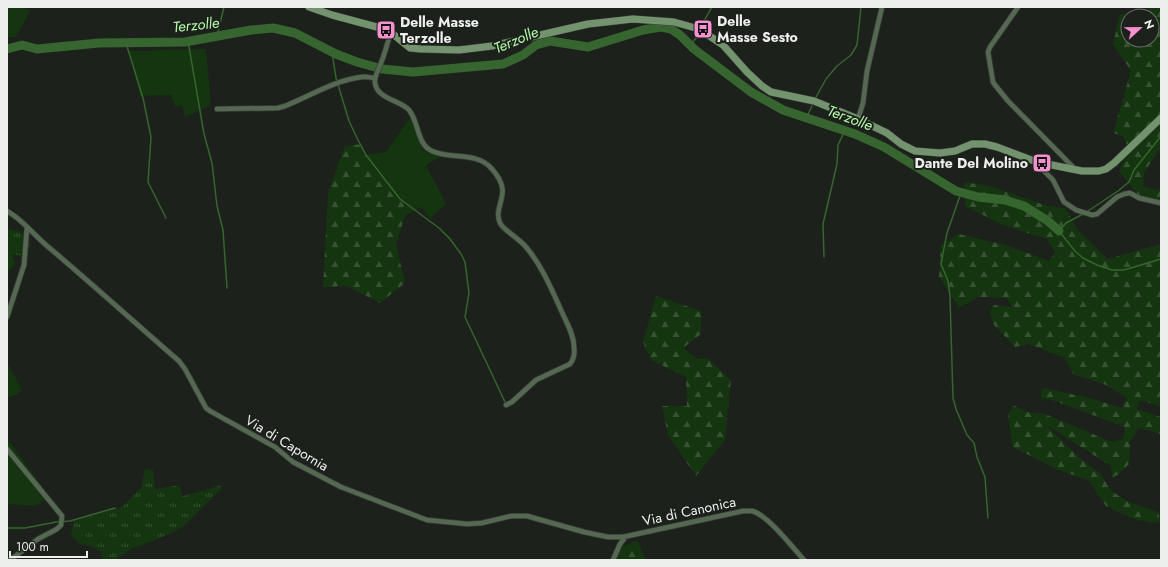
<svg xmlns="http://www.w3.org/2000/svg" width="1168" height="567" viewBox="0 0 1168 567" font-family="Jost,sans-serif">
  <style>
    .grass { fill: url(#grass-tufts) }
    .forest { fill: url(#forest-firs); fill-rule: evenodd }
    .green { fill: #14350f }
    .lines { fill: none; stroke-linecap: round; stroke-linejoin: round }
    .stream { stroke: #36652f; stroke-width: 1.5 }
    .river { stroke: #36652f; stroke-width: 9 }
    .street-casing { stroke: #3a3e39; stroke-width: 6 }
    .secondary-casing { stroke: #3a3e39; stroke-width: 8 }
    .street { stroke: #556952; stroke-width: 4.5 }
    .secondary { stroke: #72936d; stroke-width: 7 }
    .labels { text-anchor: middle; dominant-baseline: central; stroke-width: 4; stroke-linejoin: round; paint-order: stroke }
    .poi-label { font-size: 14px; font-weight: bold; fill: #ecefec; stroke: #1d211c; text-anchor: start }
    .street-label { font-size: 14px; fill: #ecefec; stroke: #1d211c }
    .water-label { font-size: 15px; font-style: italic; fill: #b3f9a9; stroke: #1d211c }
  </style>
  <defs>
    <pattern id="grass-tufts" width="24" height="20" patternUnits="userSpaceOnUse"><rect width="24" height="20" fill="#14350f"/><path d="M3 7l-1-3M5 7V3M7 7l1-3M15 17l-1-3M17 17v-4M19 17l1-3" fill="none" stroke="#365332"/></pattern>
    <pattern id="forest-firs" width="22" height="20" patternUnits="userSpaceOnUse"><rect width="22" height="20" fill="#14350f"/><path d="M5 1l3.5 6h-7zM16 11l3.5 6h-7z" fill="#365332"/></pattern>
  </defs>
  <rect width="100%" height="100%" fill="#1d211c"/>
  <path class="grass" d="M7,229L18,231L30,238L28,257L12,254L15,264L7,272Z
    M9,366L22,391L10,397L7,398V367Z
    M145,469L153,470L155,489L180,485L182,496L204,491L220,485L222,488L185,525L170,534L131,549L115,560H103L101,552L91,546L80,544L71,536L74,521L122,507L141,488Z"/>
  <path class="forest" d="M1150,7H1161V147L1144,173L1143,186L1157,190L1161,188V207L1140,197L1119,171L1129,149L1123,136L1113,133L1131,71L1113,44L1120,14L1147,15ZM1128,16H1152V40H1128Z
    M362,144L370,165L398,188L406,193L415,206L422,207L405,215L396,245L405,283L380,303L347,286L323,287L328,193L345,146Z
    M964,182L990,186L1048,206L1065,208L1078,230L1108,259L1161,244V407L1147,402L1139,401L1137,409L1161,417V434L1139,428L1130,443L1129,464L1119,474L1112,478L1111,466L1045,424L1080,458L1101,474L1111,491L1129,502L1158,512L1161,523L1136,520L1106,506L1088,480L1058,470L1013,447L1008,416L1013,405L1027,412L1045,414L1112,442L1123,439L1125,427L1055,401L1040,397L1043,388L1090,398L1122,408L1127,398L1106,385L1073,374L1065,358L1028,344L1015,347L994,325L989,312L994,305L1012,307L1007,298L979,297L959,308L939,277L941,245L959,234L1009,246L1049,261L1055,252L1047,239L1003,225L965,206Z
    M656,296L701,311V334L683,348L698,359L707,358L731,380L725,440L696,476L668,435L662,406H687L686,377L651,360L643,342Z
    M637,540L646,560H617L621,548Z"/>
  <path class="green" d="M7,7H17L31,10L16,37L7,38Z
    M206,49L211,105L185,117L182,105L175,106L171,95L140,96L129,51Z
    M410,118L423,151L440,157L426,165L446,204L430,219L422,207L415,206L406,193L398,188L370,165L365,155L386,152Z
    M7,438L50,497L35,506L7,504Z"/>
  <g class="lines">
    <path class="stream" d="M700,28L712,7
      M217,36L224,7
      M188,41L204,134L212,163L217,206L223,230L227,288
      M126,43L143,98L151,137L148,182L166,218
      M690,45L697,37L699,31
      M332,52L336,78L349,121L357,138L366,155L400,199L439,228L450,239L461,254L465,262L469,293L465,317L505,402
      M815,99L826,79L837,66L851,55L857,45L861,7
      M806,118L812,106
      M961,193L947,233L941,264L948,281L950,297L953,398L956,409L967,435L974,443L977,457L985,477L988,518
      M1088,211L1118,191L1129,182L1134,170L1161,136
      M1083,214L1066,223L1059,231L1075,251L1083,258L1097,265L1112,270H1124L1161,259
      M824,257L823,224L837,164L838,145L845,130
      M7,528H25L56,522L70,521L115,508"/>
    <path class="river" d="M7,49L22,45L37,49L99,43L185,42L251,30L273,28L295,33L336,54L357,62L382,69L413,72L503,64L523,55L536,45L550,41L588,47L643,30L661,27L671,29L680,35L694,49L751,92L783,110L855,134L884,147L956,191L978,197L1005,200L1024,206L1048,221L1059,231"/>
    <defs>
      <path id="street" d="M1018,7L990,47L988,52L993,82L995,85L1008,101L1075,169
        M391,31C388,42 385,53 381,63C379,69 374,76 375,83C377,99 400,100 409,110C419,122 417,145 432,151C451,160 477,151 492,169C515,195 492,204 500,223C503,230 520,239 526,247C542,266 551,288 561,310C566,322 574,334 574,347C575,354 574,359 570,364L536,380L512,402L506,405
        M217,109L278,108L285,106C310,96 335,80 362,77C366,76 371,78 375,78
        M858,119L863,103L867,71L882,7
        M1037,162L1038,165L1053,180L1064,202L1076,210L1092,215L1097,214L1117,197L1124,194L1130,193L1139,198L1161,203
        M7,211C23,220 32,233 46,245C91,283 134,322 179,361L185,369L206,408L210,411L275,447L293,462L341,487L427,520L467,524L482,523L511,516H527L584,532L608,537H623L743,511C746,511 749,511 752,511C768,515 793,548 804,560
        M7,317L24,265L27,227
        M7,449L62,516L61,525L57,529L38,539L10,560
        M613,560L620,544L624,539L623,537"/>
      <path id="secondary" d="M309,7L332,15L388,30L410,48L421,49L459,50L492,46L588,24L633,19L674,22L699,29L723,45L747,72L762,86L771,92L814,101L858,119L887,133L901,144L915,151L940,153L955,151L972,144H985L997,147L1037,162L1082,171H1099L1106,169L1114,163L1161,118"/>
    </defs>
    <use href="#street" class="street-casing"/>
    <use href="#secondary" class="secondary-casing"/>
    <use href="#street" class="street"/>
    <use href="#secondary" class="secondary"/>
  </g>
  <defs>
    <symbol id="bus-square" viewBox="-11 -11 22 22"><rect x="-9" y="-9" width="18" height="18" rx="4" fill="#f690cf" stroke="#1d211c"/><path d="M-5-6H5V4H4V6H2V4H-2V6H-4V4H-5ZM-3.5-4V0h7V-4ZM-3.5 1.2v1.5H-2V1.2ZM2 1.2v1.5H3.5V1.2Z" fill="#111"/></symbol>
  </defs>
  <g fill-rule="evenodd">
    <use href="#bus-square" x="692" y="18" width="22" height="22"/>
    <use href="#bus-square" x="375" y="19" width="22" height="22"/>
    <use href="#bus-square" x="1031" y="152" width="22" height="22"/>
  </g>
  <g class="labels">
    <g class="poi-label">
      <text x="717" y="21">Delle<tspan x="717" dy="16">Masse Sesto</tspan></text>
      <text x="400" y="22">Delle Masse<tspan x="400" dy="16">Terzolle</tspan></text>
      <text x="1028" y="163" text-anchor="end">Dante Del Molino</text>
    </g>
    <g class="street-label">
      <text transform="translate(287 443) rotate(31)">Via di Capornia</text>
      <text transform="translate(689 511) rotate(-12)">Via di Canonica</text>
    </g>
    <g class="water-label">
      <text transform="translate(196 25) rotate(-6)">Terzolle</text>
      <text transform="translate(516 40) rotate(-23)">Terzolle</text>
      <text transform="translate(850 118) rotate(20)">Terzolle</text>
    </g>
  </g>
  <rect width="1168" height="567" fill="none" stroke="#ecefec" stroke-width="16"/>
  <g transform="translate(1140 28) rotate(68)"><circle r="19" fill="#1d211c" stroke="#70736f"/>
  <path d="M0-3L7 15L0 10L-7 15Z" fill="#f690cf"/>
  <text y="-6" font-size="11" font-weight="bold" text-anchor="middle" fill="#ecefec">N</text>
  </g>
  <path d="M10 551v6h77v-6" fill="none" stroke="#ecefec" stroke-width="2"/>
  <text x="16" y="551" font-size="12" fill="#ecefec" stroke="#1d211c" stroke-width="3" paint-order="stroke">100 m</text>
</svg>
